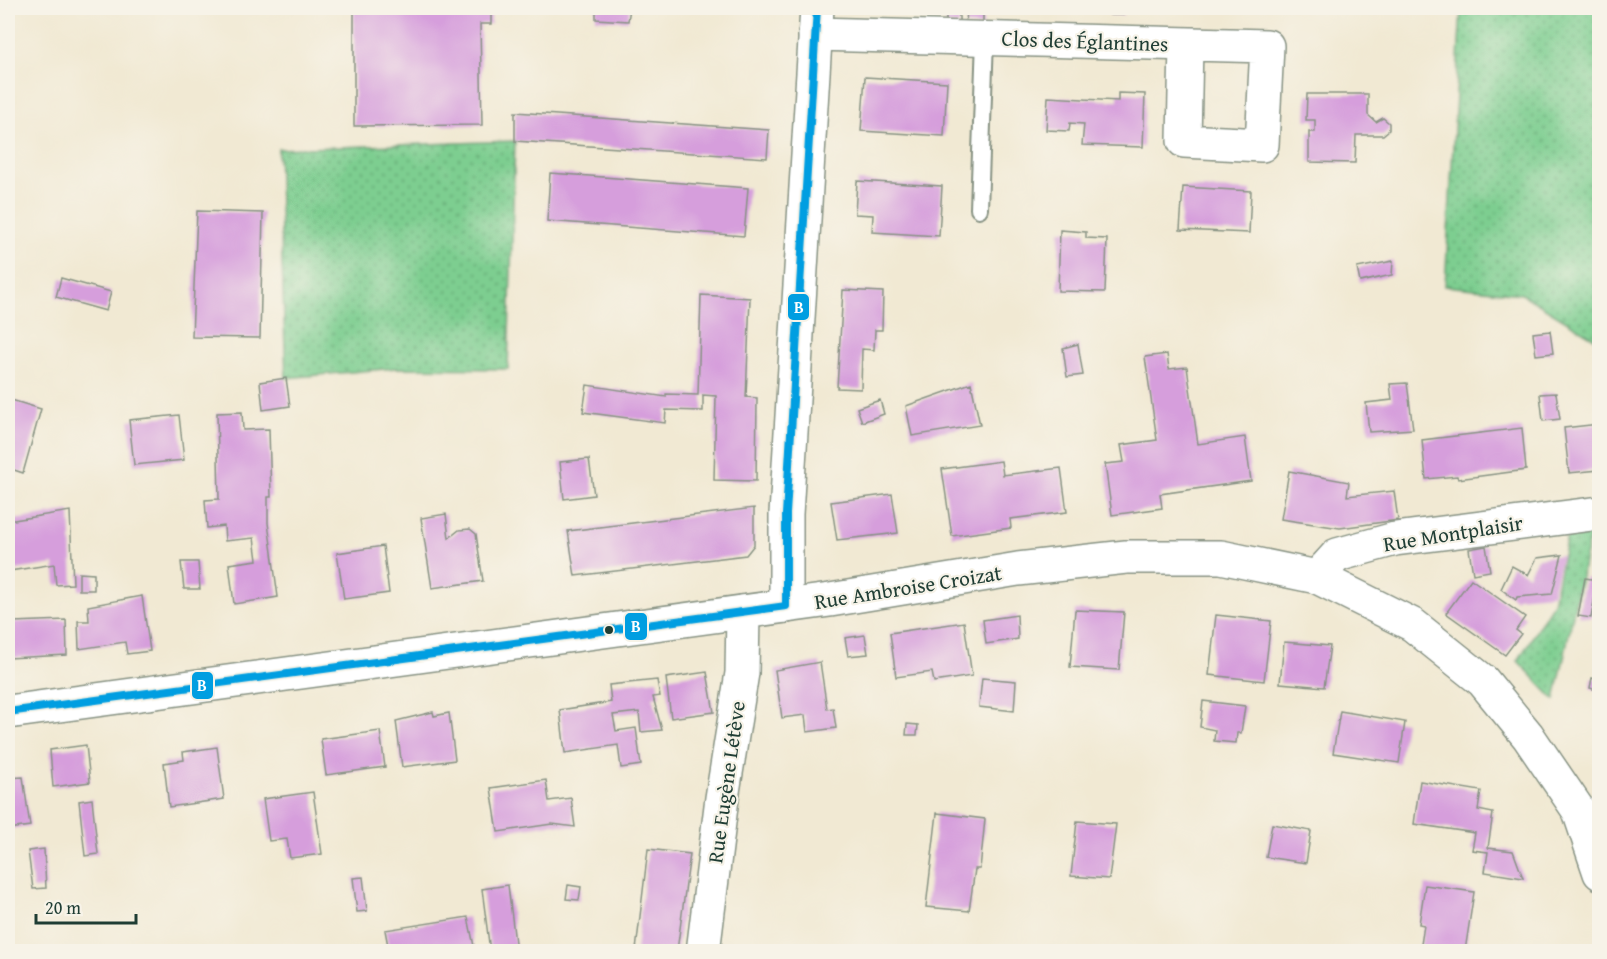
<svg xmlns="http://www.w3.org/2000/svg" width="1607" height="959" viewBox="0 0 1607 959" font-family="'Gentium Book Plus',serif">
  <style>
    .park { fill: url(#park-dots); stroke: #4e8662; stroke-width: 1.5 }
    .building { fill: #d69edc }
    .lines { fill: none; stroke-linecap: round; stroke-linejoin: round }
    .service-casing { stroke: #889384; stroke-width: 20 }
    .minor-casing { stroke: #889384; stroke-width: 36 }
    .tertiary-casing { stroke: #889384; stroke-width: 36 }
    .primary-casing { stroke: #889384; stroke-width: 36 }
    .service { stroke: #fff; stroke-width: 16 }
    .minor { stroke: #fff; stroke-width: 33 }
    .tertiary { stroke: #fff; stroke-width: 33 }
    .primary { stroke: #fff; stroke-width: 33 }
    .bus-1-casing { stroke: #f7f3e8; stroke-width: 12 }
    .bus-1 { stroke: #009ee1; stroke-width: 8 }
    .bus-dot { fill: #1f3d34; stroke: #f7f3e8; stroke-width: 2 }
    .labels { text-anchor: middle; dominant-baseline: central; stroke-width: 4.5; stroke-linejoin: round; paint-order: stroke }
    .street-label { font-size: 21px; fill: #1f3d34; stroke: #f7f3e8 }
    .line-badge { stroke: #f7f3e8; stroke-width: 2 }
    .badge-label { font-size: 16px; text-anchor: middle; font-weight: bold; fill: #fff }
  </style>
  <defs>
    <pattern id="park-dots" width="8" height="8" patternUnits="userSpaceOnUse" patternTransform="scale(1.5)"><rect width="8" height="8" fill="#7dce90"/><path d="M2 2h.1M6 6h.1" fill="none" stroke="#66a876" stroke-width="1.8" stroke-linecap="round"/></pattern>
  </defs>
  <rect width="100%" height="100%" fill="#f7f3e8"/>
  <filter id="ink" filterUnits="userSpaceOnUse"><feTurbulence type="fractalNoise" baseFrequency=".0167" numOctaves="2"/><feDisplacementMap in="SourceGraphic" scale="12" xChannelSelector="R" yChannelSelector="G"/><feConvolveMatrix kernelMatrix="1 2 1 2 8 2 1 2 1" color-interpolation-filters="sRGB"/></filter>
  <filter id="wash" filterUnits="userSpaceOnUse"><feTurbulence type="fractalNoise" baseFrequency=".008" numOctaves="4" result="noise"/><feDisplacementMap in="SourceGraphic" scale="24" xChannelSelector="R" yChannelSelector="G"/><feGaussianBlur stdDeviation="1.35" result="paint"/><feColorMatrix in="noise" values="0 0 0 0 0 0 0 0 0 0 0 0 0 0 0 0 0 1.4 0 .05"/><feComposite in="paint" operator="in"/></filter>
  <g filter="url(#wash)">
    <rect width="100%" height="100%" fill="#f1e9d3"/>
    <path class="park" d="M1461,8H1599V341L1522,294L1445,286Z
      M515,141L508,369L396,368L286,378L278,149Z
      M1590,534L1555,700L1518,661L1553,603L1567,536Z"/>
    <g id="blocks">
      <path class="building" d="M354,8H491V24H480L482,125L354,126Z
        M596,8H630L628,21L596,19Z
        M871,8H896L895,11L871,9Z
        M967,8H983V26L966,25Z
        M1110,8H1123V15H1110Z
        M952,10H959V25H946V16Z
        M865,77L947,82L944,136L861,131Z
        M1118,93L1145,94L1143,147L1082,145L1084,124L1070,123L1069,131L1046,130L1048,97L1118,101Z
        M1307,94H1368V115L1376,122L1383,118L1389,123V130L1383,135H1356L1355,163L1309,162V132H1315V120H1306Z
        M515,112L769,130L767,158L515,141Z
        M550,173L748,188L744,236L547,221Z
        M857,181L942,186L939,236L872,232L873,215L855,214Z
        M1183,187L1251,191L1249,233L1180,230Z
        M197,211L263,213L260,338L192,337Z
        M1060,230L1086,232V238L1107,239L1105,292L1058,291Z
        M1393,261L1392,275L1360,282L1357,268Z
        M61,278L111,292L106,311L56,297Z
        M843,290L883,292L882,330H875L874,350L862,349L861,389L837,388Z
        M701,295L750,298L746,397L757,398L756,481L714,480L716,396L703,395V411L666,410L665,423L583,412L587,385L666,397V394L698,395Z
        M1550,331L1553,353L1536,355L1533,333Z
        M1078,344L1083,375L1067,377L1063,348Z
        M1167,354L1169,369L1187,367L1198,444L1245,437L1251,481L1160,494L1162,508L1112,515L1105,464L1124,462L1121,445L1157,440L1145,357Z
        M286,378L290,406L263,410L260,382Z
        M971,383L980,425L912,436L906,406Z
        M1407,383L1413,429L1369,432L1366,403L1392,400L1390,384Z
        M1556,393L1560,419L1543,421L1540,394Z
        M8,399L41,409L23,473L8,468Z
        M880,400L884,414L862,422L857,408Z
        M242,412L243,430L269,429L271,497H268V523L278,597L234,604L229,564L257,560L254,538L225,541L224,526L207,528L205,500L219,499L217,413Z
        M179,415L184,460L134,465L129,420Z
        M1599,424V470L1569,473L1564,428Z
        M1522,428L1526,470L1458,479L1457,476L1426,479L1422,440Z
        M589,459L594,495L564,499L560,462Z
        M1001,461L1003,475L1061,468L1067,512L1010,519L1011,528L952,536L942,469Z
        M1289,471L1349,482L1347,496L1394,491L1398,520L1340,528L1281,519Z
        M892,494L898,533L837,540L831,502Z
        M754,508V545L746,555L575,576L568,531Z
        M70,511L73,584L56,585L54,564L10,571L8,592V521Z
        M446,514L449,538L459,530L470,529L476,534L483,581L432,588L421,518Z
        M383,546L389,593L344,599L337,553Z
        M1486,546L1490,571L1473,574L1469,549Z
        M1562,555L1552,594L1517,597L1516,600L1501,589L1512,566L1528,575L1537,558Z
        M181,562H198L200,589H184Z
        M79,573L94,574V590H79Z
        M1585,578L1598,580L1591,618L1578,616Z
        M1471,579L1525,617L1516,630L1521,634L1505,655L1446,613Z
        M142,596L150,651L127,654L125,642L79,649L78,621H89L88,606Z
        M8,606H12L13,622L66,620L67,655L8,658Z
        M1075,610L1124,612L1119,670L1070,667Z
        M1017,615L1018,639L986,644L983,620Z
        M1216,615L1271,621L1264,681L1209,675Z
        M964,622L972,676L934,682L932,672L896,677L890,633Z
        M865,635L868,654L848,656L845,638Z
        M1284,642L1330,646L1324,687L1280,683Z
        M820,662L827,709L833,708L836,728L807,732L805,715L782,718L775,670Z
        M707,672L714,712L671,718L666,678Z
        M982,678L1016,681L1014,711L979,707Z
        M1592,678L1599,680V691L1590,688Z
        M657,680L660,696L653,697L662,730L641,732L639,712L613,715L616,731L636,728L641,765L621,768L618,745L565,753L560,710L611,702L609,685Z
        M1203,701L1245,706L1241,733H1237L1236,743L1214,741L1215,730L1200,727Z
        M1340,711L1405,722L1399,763L1333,753Z
        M433,712L434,716L449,713L455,760L402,767L396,721Z
        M907,724L918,725L917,735H906Z
        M380,731L385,767L326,775L321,739Z
        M86,745L90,782L53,787L50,750Z
        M217,747L224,799L169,807L164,763L184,760L183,752Z
        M23,777L30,826L8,829V778Z
        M546,780L549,801L571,798L575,827L552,824L498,832L491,788Z
        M1420,781L1481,791L1478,810L1493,813L1488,848L1513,851L1523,878L1485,872L1488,852L1472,850L1475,833L1414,824Z
        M313,792L322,854L290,858L287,839L269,841L263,799Z
        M92,799L98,854L85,856L79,801Z
        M937,813L985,819L980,869H975L969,911L926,907Z
        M1077,821L1116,824L1109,879L1071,876Z
        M1272,824L1311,831L1306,863L1266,857Z
        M44,849L46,888L33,889L28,851Z
        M648,849L690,854L677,951L636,950Z
        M363,877L367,911L357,912L353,878Z
        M508,885L516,951H490L482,889Z
        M568,885L581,887L579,900L566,899Z
        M1425,885L1474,892L1465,951H1420L1424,925L1419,924Z
        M468,917L475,951H389L385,930Z"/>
    </g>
  </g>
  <g filter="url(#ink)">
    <use href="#blocks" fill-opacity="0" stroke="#889384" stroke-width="1.5"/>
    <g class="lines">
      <defs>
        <path id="service" d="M979,209L985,39"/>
        <path id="minor" d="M815,34L1267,46L1262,145L1184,141L1186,44
          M1317,577L1337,555L1395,539L1600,513
          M703,952L722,798L742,673L743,612"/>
        <path id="tertiary" d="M786,606V514L817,8"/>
        <path id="primary" d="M8,712L830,600L1018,569L1126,557H1221L1317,577L1413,625L1483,681L1528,736L1579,811L1600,873"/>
      </defs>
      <use href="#service" class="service-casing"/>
      <use href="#minor" class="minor-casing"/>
      <use href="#tertiary" class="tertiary-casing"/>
      <use href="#primary" class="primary-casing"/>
      <use href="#service" class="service"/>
      <use href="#minor" class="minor"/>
      <use href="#tertiary" class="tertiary"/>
      <use href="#primary" class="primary"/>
      <defs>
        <path id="bus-1" d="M786,606V514L817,8
          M8,712L786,606"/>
      </defs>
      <use href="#bus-1" class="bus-1-casing"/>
      <use href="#bus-1" class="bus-1"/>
    </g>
  </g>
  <circle class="bus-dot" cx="609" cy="630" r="5"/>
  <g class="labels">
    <g class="street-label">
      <text transform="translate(1085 41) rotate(2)">Clos des Églantines</text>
      <text transform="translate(1453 533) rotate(-9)">Rue Montplaisir</text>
      <text transform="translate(908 587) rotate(-9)">Rue Ambroise Croizat</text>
      <text transform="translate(726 782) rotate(-82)">Rue Eugène Létève</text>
    </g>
  </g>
  <g class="line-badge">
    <rect x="787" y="293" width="23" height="28" rx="6" fill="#009ee1"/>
    <rect x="624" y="612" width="24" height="29" rx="6" fill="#009ee1"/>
    <rect x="191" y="671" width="23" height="29" rx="6" fill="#009ee1"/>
  </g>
  <g class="badge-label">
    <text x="799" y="313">B</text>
    <text x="636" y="632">B</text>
    <text x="202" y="691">B</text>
  </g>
  <rect width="1607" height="959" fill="none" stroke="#f7f3e8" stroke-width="30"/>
  <path d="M36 914v9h100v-9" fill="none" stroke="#1f3d34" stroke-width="3"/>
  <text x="45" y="914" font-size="18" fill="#1f3d34" stroke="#f7f3e8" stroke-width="4.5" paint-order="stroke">20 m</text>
</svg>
